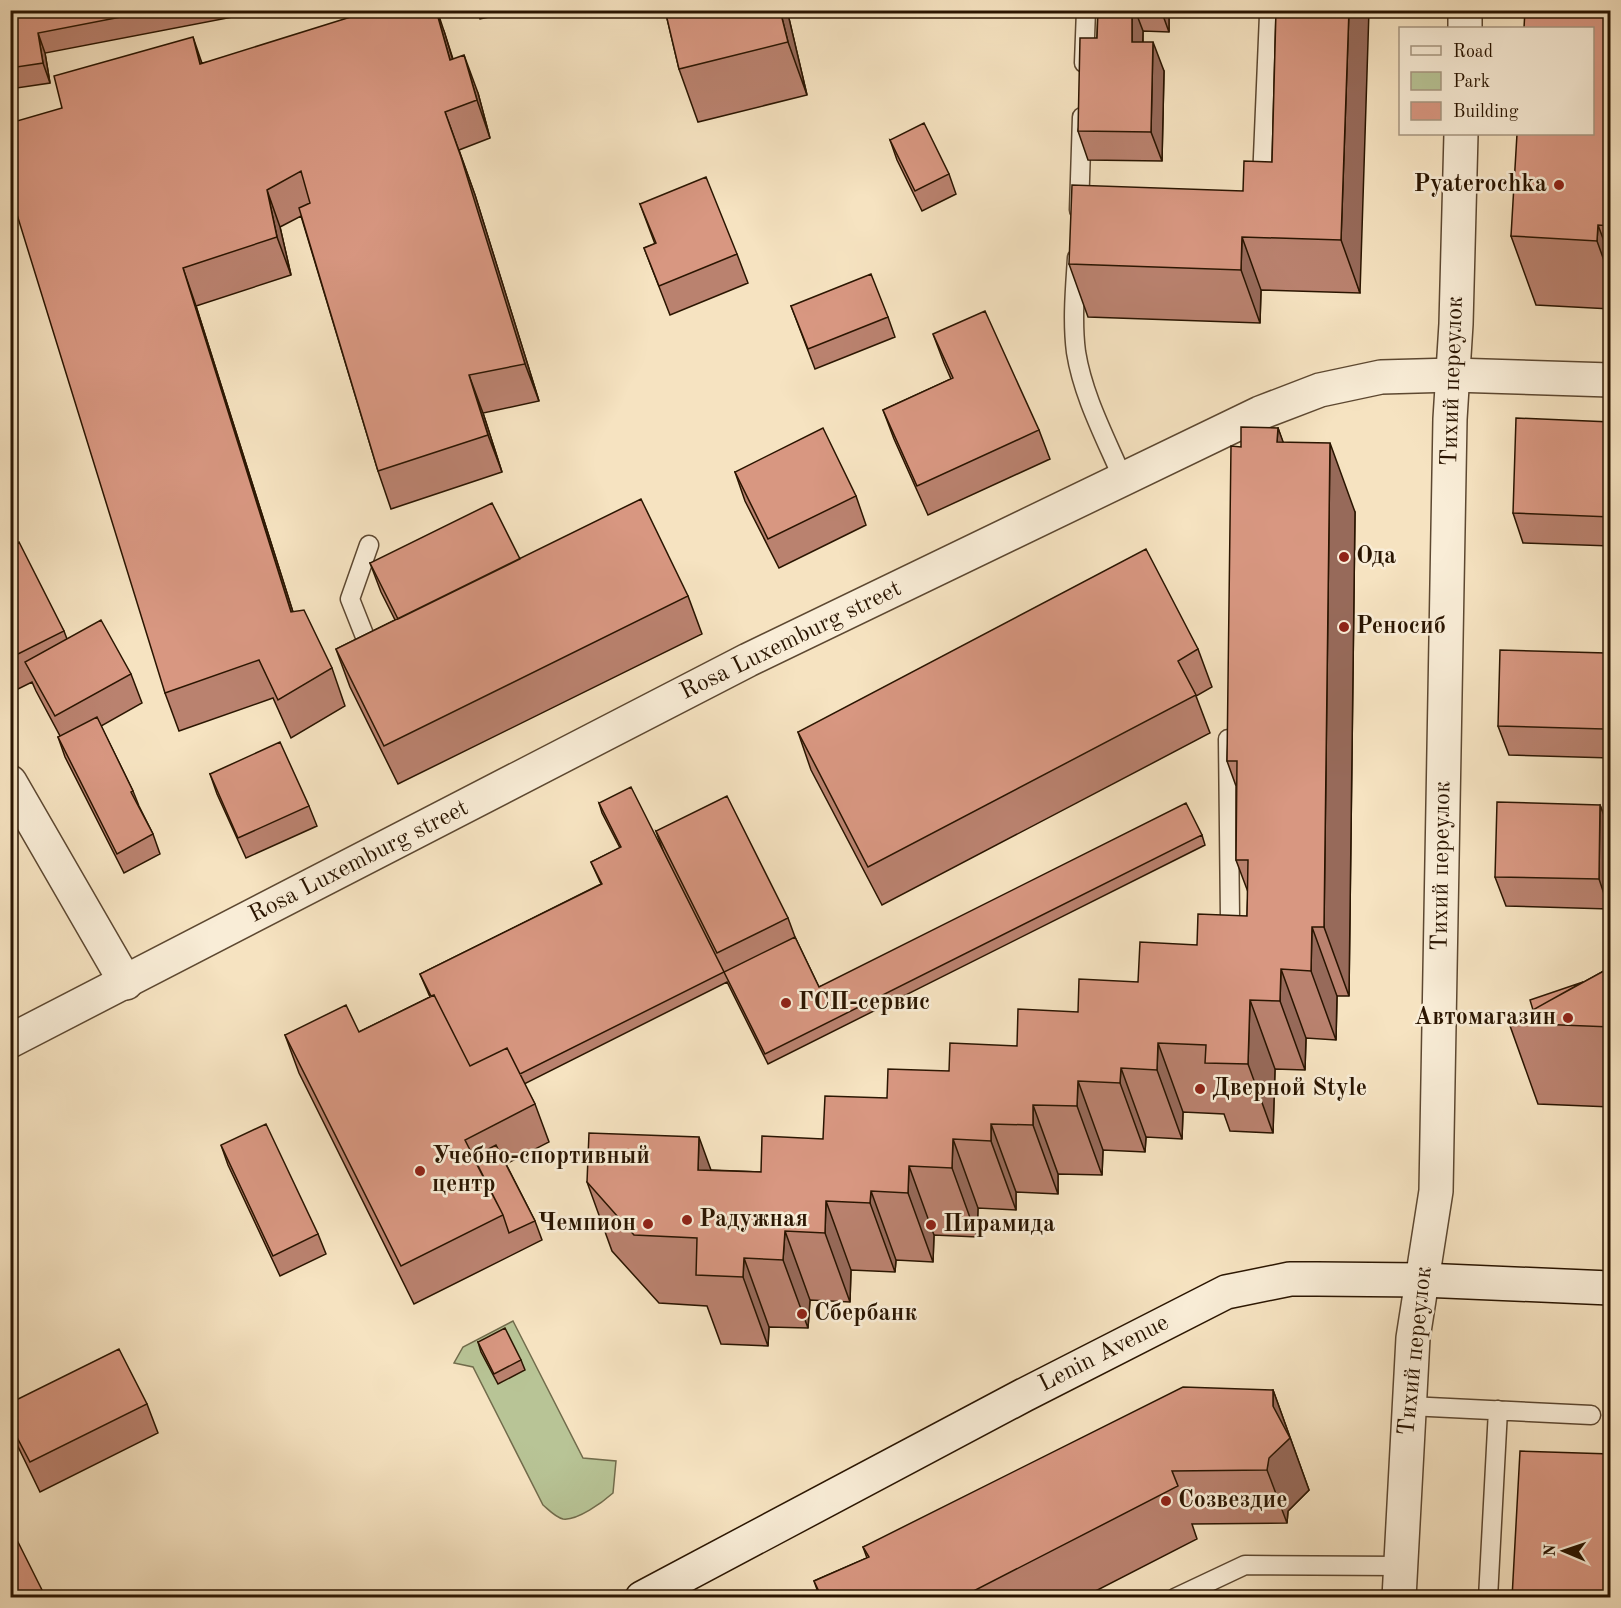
<svg xmlns="http://www.w3.org/2000/svg" width="1621" height="1608" viewBox="0 0 1621 1608" font-family="'Old Standard TT',serif">
  <style>
    .green { fill: #b8c496; stroke: #716c4c; stroke-width: 1.5 }
    .lines { fill: none; stroke-linecap: round; stroke-linejoin: round }
    .service-casing { stroke: #5d4831; stroke-width: 21 }
    .minor-casing { stroke: #5d4831; stroke-width: 36 }
    .tertiary-casing { stroke: #5d4831; stroke-width: 36 }
    .secondary-casing { stroke: #2a1501; stroke-width: 36 }
    .service { stroke: #f9edd7; stroke-width: 18 }
    .minor { stroke: #f9edd7; stroke-width: 33 }
    .tertiary { stroke: #f9edd7; stroke-width: 33 }
    .secondary { stroke: #f9edd7; stroke-width: 33 }
    .wall { fill: #ba826f; stroke: #2a1501; stroke-width: 1.5 }
    .shaded-wall { fill: #976a5a; stroke: #2a1501; stroke-width: 1.5 }
    .building { fill: #d89781; stroke: #2a1501; stroke-width: 1.5 }
    .poi-dot { fill: #8f2418; stroke: #f9edd7; stroke-width: 2 }
    .labels { text-anchor: middle; dominant-baseline: central; stroke-width: 5; stroke-linejoin: round; paint-order: stroke }
    .poi-label { font-size: 24px; font-weight: bold; fill: #2a1501; stroke: #f9edd7; text-anchor: start }
    .street-label { font-size: 24px; fill: #2a1501; stroke: #f9edd7 }
  </style>
  <rect width="100%" height="100%" fill="#f6e3c1"/>
  <filter id="stains"><feTurbulence type="fractalNoise" baseFrequency=".00333" numOctaves="4"/><feColorMatrix values="0 0 0 0 .2 0 0 0 0 .09 0 0 0 0 .02 0 0 0 .5 -.17"/></filter>
  <radialGradient id="worn" r=".72"><stop offset=".6" stop-color="#630" stop-opacity="0"/><stop offset="1" stop-color="#630" stop-opacity=".3"/></radialGradient>
  <path class="green" d="M513,1321L583,1458L616,1461L613,1493C603,1502 577,1521 563,1519C555,1517 549,1510 543,1505L473,1367L454,1363L463,1347Z"/>
  <g class="lines">
    <defs>
      <path id="service" d="M1084,63L1086,10
        M1258,185L1262,180L1269,15L1265,10
        M1079,210L1082,117
        M1077,258C1075,289 1072,321 1076,352C1083,396 1105,437 1123,479
        M369,545L350,599L371,652
        M1228,739L1230,917
        M1409,1406L1591,1415
        M1175,1598L1245,1565L1400,1566
        M1488,1598L1498,1410"/>
      <path id="minor" d="M1465,28V10
        M10,782L126,983
        M1399,1598L1413,1338L1436,1191L1450,419L1456,324L1461,134"/>
      <path id="tertiary" d="M10,1041L748,660L1260,413L1320,390L1381,377L1453,375L1610,380"/>
      <path id="secondary" d="M642,1598L1024,1395L1226,1292L1290,1279H1317L1422,1280L1610,1288"/>
    </defs>
    <use href="#service" class="service-casing"/>
    <use href="#minor" class="minor-casing"/>
    <use href="#tertiary" class="tertiary-casing"/>
    <use href="#secondary" class="secondary-casing"/>
    <use href="#service" class="service"/>
    <use href="#minor" class="minor"/>
    <use href="#tertiary" class="tertiary"/>
    <use href="#secondary" class="secondary"/>
  </g>
  <path class="wall" d="M10,10H269L45,53L50,83L10,89Z
    M477,10H523L480,19Z
    M665,10H787L807,95L698,122L679,69Z
    M1098,10H1169V32L1143,31V42L1164,71L1162,161L1088,160L1078,131L1097,38Z
    M1276,10L1360,293L1261,290L1260,323L1088,317L1069,264L1243,191L1272,162Z
    M1611,10V309L1536,305L1511,236Z
    M444,31L453,59L478,93L490,138L459,150L475,195L539,401L483,413L502,472L391,509L378,471L301,216L280,227L291,275L196,306L293,612L332,668L345,706L291,738L273,698L179,731L165,693L62,108L202,63Z
    M890,140L949,174L956,194L922,211L897,160Z
    M640,204L737,254L748,283L670,315L644,248L655,244Z
    M791,306L888,317L895,337L815,369Z
    M933,334L1039,430L1050,459L928,515L894,439L883,410L951,379L944,363Z
    M1611,422V546L1523,543L1513,513Z
    M1278,428L1283,443L1355,512L1349,996H1337L1336,1040L1306,1038L1305,1070L1275,1069L1273,1133L1230,1131L1224,1114L1183,1112L1182,1139L1146,1137L1145,1152L1103,1150L1102,1175L1058,1174V1194L1016,1192V1210L978,1208L977,1237L934,1235L933,1262L896,1260L895,1272L851,1270L850,1302L810,1300L808,1328L769,1327L768,1346L721,1344L707,1306L659,1303L612,1251L587,1182L711,1170L761,1172L823,1139L887,1098L949,1071L1017,1046L1078,1012L1138,982L1197,945L1247,916L1248,892L1236,860V786L1227,761L1241,447Z
    M735,472L856,496L866,525L779,568L745,501Z
    M10,546L64,631L67,639L131,674L142,703L101,726L133,791L139,806L153,834L160,854L124,873L65,757L58,737L60,736L36,691L32,682L10,693Z
    M520,559L688,596L702,634L398,784L350,687L336,649L395,620L381,592L370,563Z
    M1198,649L1212,687L1196,696L1210,733L882,905L811,770L798,732Z
    M1606,653L1611,667V758L1509,755L1498,726Z
    M210,774L309,806L317,826L246,858L217,794Z
    M599,803L663,851L656,831L788,918L795,937L819,987L1202,835L1205,845L768,1064L727,982L524,1084L535,1104L549,1142L506,1164L535,1221L542,1240L414,1304L299,1073L285,1035L359,1032L430,997L420,974L601,884L591,862L620,848L602,813Z
    M1600,805L1611,834L1609,909L1506,906L1495,877Z
    M10,956L17,974L10,977Z
    M1611,967V1107L1538,1104L1509,1023Z
    M221,1145L318,1234L326,1254L280,1276L228,1165Z
    M478,1342L521,1360L525,1370L498,1384L481,1352Z
    M1273,1390L1309,1490L1288,1511L1287,1523L1192,1524L1197,1539L1082,1598H820L814,1581L867,1558L863,1547Z
    M10,1403L147,1404L158,1433L40,1492L10,1430Z
    M43,1592L45,1598H10Z"/>
  <path class="shaded-wall" d="M436,10H437L444,31L464,97L450,60Z
    M780,10H787L807,95L788,42Z
    M1132,10H1135L1143,31L1142,71L1132,42Z
    M1161,10H1169V32Z
    M1349,10H1369L1360,293L1341,240Z
    M38,33L45,53L50,83L43,63Z
    M193,37L206,75L200,64Z
    M1153,42L1164,71L1162,161L1151,132Z
    M464,55L478,93L490,138L477,100Z
    M445,112L475,195L539,401L525,364Z
    M267,190L280,227L291,275L277,237Z
    M1598,225L1611,260V280L1597,241Z
    M1242,237L1261,290L1260,323L1241,270Z
    M183,268L196,306L305,650L291,612Z
    M469,375L483,413L502,472L488,435Z
    M1278,428L1303,496L1277,442Z
    M1330,443L1355,512L1349,996L1324,927Z
    M1606,653L1611,667V748L1604,729Z
    M1600,805L1611,834L1609,909L1599,879Z
    M1312,927L1337,996L1336,1040L1311,971Z
    M1281,969L1306,1038L1305,1070L1280,1001Z
    M1250,1000L1275,1069L1273,1133L1248,1064Z
    M1158,1043L1183,1112L1182,1139L1157,1070Z
    M1121,1068L1146,1137L1145,1152L1120,1083Z
    M1078,1081L1103,1150L1102,1175L1077,1106Z
    M1033,1105L1058,1174V1194L1033,1125Z
    M991,1124L1016,1192V1210L991,1141Z
    M699,1137L724,1206L698,1170Z
    M953,1139L978,1208L977,1237L952,1168Z
    M909,1166L934,1235L933,1262L908,1193Z
    M871,1191L896,1260L895,1272L870,1203Z
    M826,1201L851,1270L850,1302L825,1233Z
    M785,1231L810,1300L808,1328L783,1260Z
    M744,1258L769,1327L768,1346L743,1277Z
    M1273,1390L1309,1490L1288,1511L1287,1523L1267,1470L1273,1406Z"/>
  <path class="building" d="M10,10H157L38,33L43,63L10,68Z
    M373,10H436L450,60L464,55L477,100L445,112L461,157L525,364L469,375L488,435L378,471L299,208L310,203L301,171L267,190L277,237L183,268L291,612L304,610L332,668L278,700L259,660L165,693L10,192V123L62,108L54,76L193,37L200,64Z
    M665,10H780L788,42L679,69Z
    M1098,10H1132V42H1153L1151,132L1078,131L1080,38H1097Z
    M1276,10H1349L1341,240L1242,237L1241,270L1069,264L1072,185L1243,191L1244,161L1272,162Z
    M1525,10H1611V226L1598,225L1597,241L1511,236L1517,134H1593V28H1524Z
    M924,123L949,174L915,191L890,140Z
    M706,177L737,254L659,286L644,248L656,243L640,204Z
    M871,274L888,317L808,349L791,306Z
    M985,311L1039,430L917,486L883,410L953,378L933,334Z
    M1516,418L1611,422V517L1513,513Z
    M1241,427L1278,428L1277,442L1330,443L1324,927H1312L1311,971L1281,969L1280,1001L1250,1000L1248,1064L1205,1063L1206,1045L1158,1043L1157,1070L1121,1068L1120,1083L1078,1081L1077,1106L1033,1105V1125L991,1124V1141L953,1139L952,1168L909,1166L908,1193L871,1191L870,1203L826,1201L825,1233L785,1231L783,1260L744,1258L743,1277L696,1275L697,1238L634,1235L587,1182L589,1133L699,1137L698,1170L761,1172L762,1136L823,1139L825,1096L887,1098L888,1069L949,1071L950,1043L1017,1046L1018,1009L1078,1012L1079,979L1138,982L1140,942L1197,945L1198,914L1247,916L1248,860H1236L1237,761H1227L1231,446L1241,447Z
    M823,428L856,496L768,539L735,472Z
    M641,499L688,596L384,746L336,649Z
    M492,503L520,559L398,619L370,563Z
    M19,542L64,631L10,658V546Z
    M1146,549L1198,649L1178,661L1196,695L868,867L798,732Z
    M101,620L131,674L55,716L25,662Z
    M1500,650L1606,653L1604,729L1498,726Z
    M97,717L133,791L131,792L153,834L117,854L58,737Z
    M280,742L309,806L238,838L210,774Z
    M631,787L724,972L520,1074L507,1048L470,1066L434,995L431,996L420,974L602,884L591,862L621,847L599,803Z
    M727,796L788,918L717,953L656,831Z
    M1497,802L1600,805L1599,879L1495,877Z
    M1186,803L1202,835L765,1054L724,972L795,937L819,987Z
    M1611,967V1027L1509,1023Z
    M1583,982L1533,1010L1530,1000Z
    M434,995L470,1066L507,1048L535,1104L465,1140L503,1215L401,1266L285,1035L346,1005L359,1032Z
    M266,1124L318,1234L273,1256L221,1145Z
    M496,1145L535,1221L509,1233L503,1215L473,1157Z
    M505,1328L521,1360L494,1374L478,1342Z
    M119,1349L147,1404L30,1462L10,1424V1403Z
    M1183,1387L1273,1390V1406L1290,1438L1269,1458L1267,1470L1172,1471L1178,1486L960,1598H822L814,1581L869,1557L863,1547Z
    M1520,1451L1611,1454V1598H1512Z
    M18,1542L43,1592L32,1598H10V1546Z"/>
  <g class="poi-dot">
    <circle cx="1559" cy="185" r="6"/>
    <circle cx="1344" cy="557" r="6"/>
    <circle cx="1344" cy="627" r="6"/>
    <circle cx="786" cy="1003" r="6"/>
    <circle cx="1568" cy="1018" r="6"/>
    <circle cx="1200" cy="1089" r="6"/>
    <circle cx="420" cy="1171" r="6"/>
    <circle cx="687" cy="1220" r="6"/>
    <circle cx="648" cy="1224" r="6"/>
    <circle cx="931" cy="1225" r="6"/>
    <circle cx="802" cy="1314" r="6"/>
    <circle cx="1166" cy="1501" r="6"/>
  </g>
  <g class="labels">
    <g class="poi-label">
      <text x="1547" y="185" text-anchor="end">Pyaterochka</text>
      <text x="1356" y="557">Ода</text>
      <text x="1356" y="627">Реносиб</text>
      <text x="798" y="1003">ГСП-сервис</text>
      <text x="1556" y="1018" text-anchor="end">Автомагазин</text>
      <text x="1212" y="1089">Дверной Style</text>
      <text x="432" y="1157">Учебно-спортивный<tspan x="432" dy="28">центр</tspan></text>
      <text x="699" y="1220">Радужная</text>
      <text x="636" y="1224" text-anchor="end">Чемпион</text>
      <text x="943" y="1225">Пирамида</text>
      <text x="814" y="1314">Сбербанк</text>
      <text x="1178" y="1501">Созвездие</text>
    </g>
    <g class="street-label">
      <text transform="translate(1453 381) rotate(-88)">Тихий переулок</text>
      <text transform="translate(791 641) rotate(-26)">Rosa Luxemburg street</text>
      <text transform="translate(359 862) rotate(-27)">Rosa Luxemburg street</text>
      <text transform="translate(1442 866) rotate(-89)">Тихий переулок</text>
      <text transform="translate(1416 1351) rotate(-84)">Тихий переулок</text>
      <text transform="translate(1104 1354) rotate(-27)">Lenin Avenue</text>
    </g>
  </g>
  <rect width="1621" height="1608" fill="none" stroke="#f6e3c1" stroke-width="36"/>
  <rect x="12" y="12" width="1597" height="1584" fill="none" stroke="#2a1501" stroke-width="3"/>
  <rect x="18" y="18" width="1585" height="1572" fill="none" stroke="#2a1501" stroke-width="1.5"/>
  <rect x="1399" y="27" width="195" height="108" fill="#f9edd7" stroke="#a69781" stroke-width="1.5"/>
  <rect x="1411" y="46" width="30" height="9" fill="#f9edd7" stroke="#a69781" stroke-width="1.5"/>
  <text x="1453" y="57" font-size="18" fill="#2a1501">Road</text>
  <rect x="1411" y="72" width="30" height="18" fill="#b8c496" stroke="#a69781" stroke-width="1.5"/>
  <text x="1453" y="87" font-size="18" fill="#2a1501">Park</text>
  <rect x="1411" y="102" width="30" height="18" fill="#d89781" stroke="#a69781" stroke-width="1.5"/>
  <text x="1453" y="117" font-size="18" fill="#2a1501">Building</text>
  <g transform="translate(1564 1551) rotate(272)" stroke="#f9edd7" stroke-width="4.5" paint-order="stroke">
  <path d="M0-4.5L10 22L0 15L-10 22Z" fill="#2a1501"/>
  <text y="-9" font-size="16" font-weight="bold" text-anchor="middle" fill="#2a1501">N</text>
  </g>
  <rect width="100%" height="100%" filter="url(#stains)"/>
  <rect width="100%" height="100%" fill="url(#worn)"/>
</svg>
